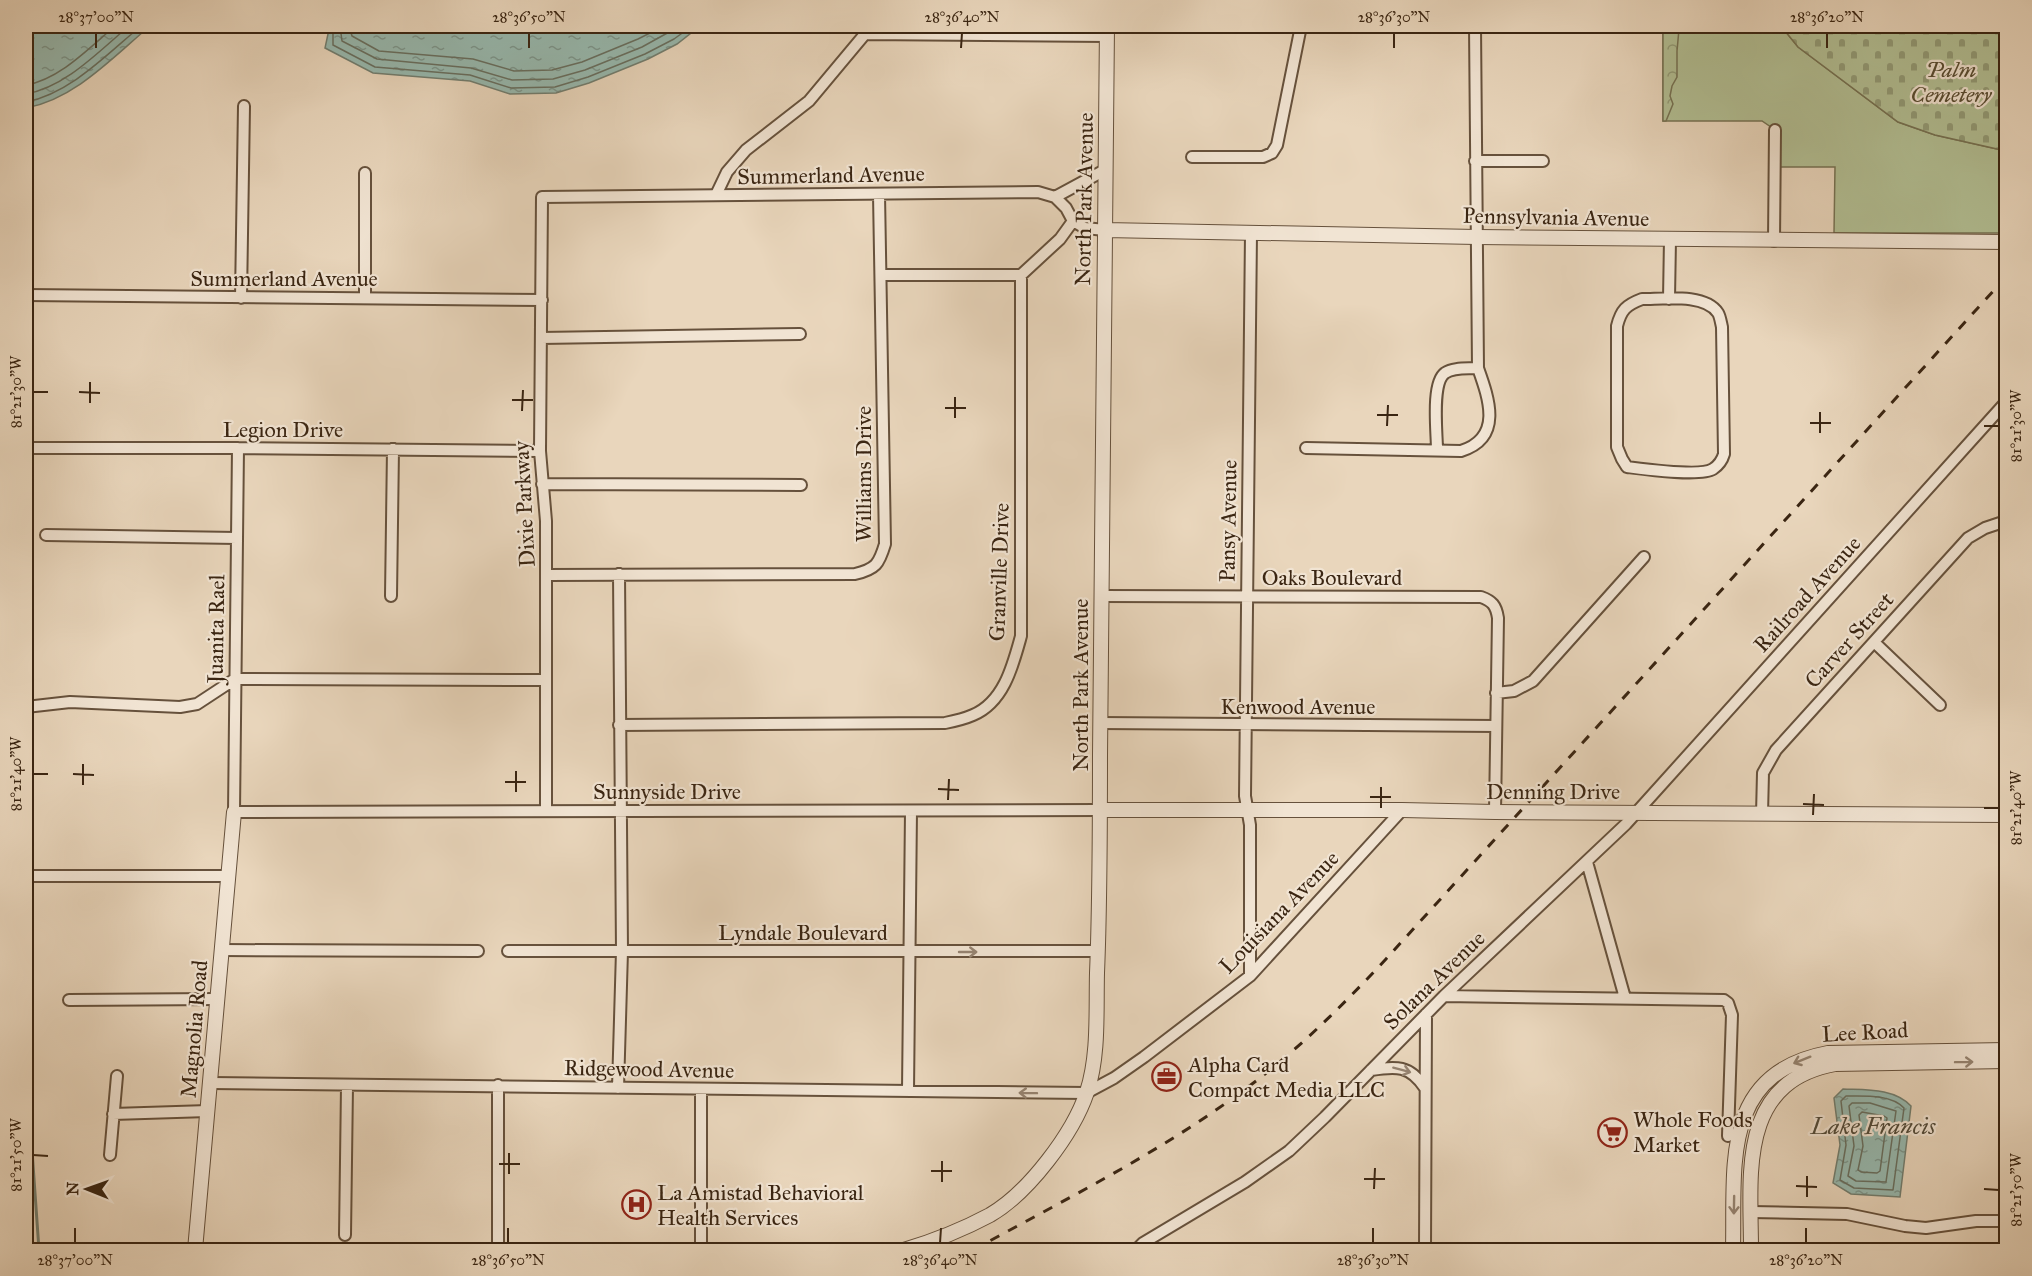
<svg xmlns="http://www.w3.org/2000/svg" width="2032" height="1276" viewBox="0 0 2032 1276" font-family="'IM FELL Great Primer',serif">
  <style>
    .green { fill: #b2bf94; stroke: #767253; stroke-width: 1.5 }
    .forest { fill: url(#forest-crowns); stroke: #767253; stroke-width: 1.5 }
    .cemetery { fill: url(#cemetery-stones); stroke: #767253; stroke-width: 1.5 }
    .water { fill: url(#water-ripples); stroke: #727e70; stroke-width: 1.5 }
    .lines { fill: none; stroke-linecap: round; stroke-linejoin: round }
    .shore { stroke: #686f60; stroke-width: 1.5 }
    .stream { stroke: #727e70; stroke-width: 3 }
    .minor-casing { stroke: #66513c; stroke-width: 14 }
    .tertiary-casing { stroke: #66513c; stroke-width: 16 }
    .minor { stroke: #f1e4d3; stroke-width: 10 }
    .tertiary { stroke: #f1e4d3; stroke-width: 14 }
    .rail { stroke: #3a2512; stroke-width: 3; stroke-dasharray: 10 10; stroke-linecap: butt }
    .oneway { stroke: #968472 }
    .ticks { fill: none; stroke: #3a2512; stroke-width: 2 }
    .labels { text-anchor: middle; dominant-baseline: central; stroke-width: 4.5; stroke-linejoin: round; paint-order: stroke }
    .park-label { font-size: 22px; font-style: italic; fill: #584c32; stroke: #f1e4d3 }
    .street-label { font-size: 22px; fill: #3a2512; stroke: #f1e4d3 }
    .poi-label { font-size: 22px; fill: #3a2512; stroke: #f1e4d3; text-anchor: start }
    .water-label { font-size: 24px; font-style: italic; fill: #514a39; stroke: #f1e4d3 }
    .neatline { fill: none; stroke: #3a2512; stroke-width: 2 }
    .ticks-label { font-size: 15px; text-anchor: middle; fill: #3a2512 }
  </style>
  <defs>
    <pattern id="forest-crowns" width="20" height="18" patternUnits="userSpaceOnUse" patternTransform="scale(1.5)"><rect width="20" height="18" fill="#b2bf94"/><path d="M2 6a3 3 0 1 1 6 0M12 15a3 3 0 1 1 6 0" fill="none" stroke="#929b77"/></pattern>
    <pattern id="cemetery-stones" width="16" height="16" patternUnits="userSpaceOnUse" patternTransform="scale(1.5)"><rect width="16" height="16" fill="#b2bf94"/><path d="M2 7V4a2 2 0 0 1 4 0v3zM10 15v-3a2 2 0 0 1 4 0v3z" fill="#929b77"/></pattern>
    <pattern id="water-ripples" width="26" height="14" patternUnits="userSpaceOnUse" patternTransform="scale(1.5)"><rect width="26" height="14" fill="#97b9af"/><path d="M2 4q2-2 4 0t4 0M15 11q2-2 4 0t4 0" fill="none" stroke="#7c968d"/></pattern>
  </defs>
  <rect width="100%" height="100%" fill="#e9d6bc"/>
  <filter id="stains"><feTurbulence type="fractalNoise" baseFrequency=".00333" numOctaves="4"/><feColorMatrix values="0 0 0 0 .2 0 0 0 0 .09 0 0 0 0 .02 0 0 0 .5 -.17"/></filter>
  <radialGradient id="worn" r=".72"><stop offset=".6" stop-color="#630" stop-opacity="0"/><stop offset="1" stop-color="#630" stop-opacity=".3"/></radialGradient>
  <path class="green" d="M1663,26H1781L1798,47L1898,122L1935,135L2006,151V233H1834L1835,167H1779V127H1771L1762,121H1663Z"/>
  <path class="forest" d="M1663,26H1678L1679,29L1677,51V77L1672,86L1670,96L1673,104L1666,121H1663Z"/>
  <path class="cemetery" d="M1781,26H2006V151L1935,135L1898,122L1798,47Z"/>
  <path class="water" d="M26,26H150C113,57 75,99 26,108Z
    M327,26H700L677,44L648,59L589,83L556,93L510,94L470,81L373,73L325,48L328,34Z
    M1843,1089C1866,1090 1894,1088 1911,1106L1900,1197L1851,1194L1833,1183L1840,1145L1834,1098Z"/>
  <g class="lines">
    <path class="shore" d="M333,26V45L375,67L470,75L511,88L555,87L588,77L645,54L674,39L692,26
      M340,26L342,41L377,59L471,68L512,80L553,79L585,70L642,47L680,26
      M349,26L352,36L379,51L473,59L514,71L552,70L582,62L638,39L664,26
      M26,85C60,79 89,48 115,26
      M26,94C66,87 99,51 129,26
      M26,102C71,93 107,54 141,26
      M1846,1096C1864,1096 1891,1094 1904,1108L1893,1190L1854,1188L1840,1180L1846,1145L1841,1101Z
      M1852,1103H1870L1896,1111L1886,1182L1856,1181L1848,1176L1854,1146L1849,1106Z
      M1862,1112L1884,1116L1887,1118L1880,1171L1877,1173L1861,1172L1858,1170L1863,1146L1859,1115Z"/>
    <path class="stream" d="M26,1065L39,1250"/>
    <defs>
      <path id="minor" d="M865,34L1107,36
        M1192,157H1263L1272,153L1277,145L1301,26
        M1475,161H1543
        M365,173V298
        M716,195L727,172L746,150L809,101L865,34L869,26
        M1055,197L1105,170
        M1774,241L1775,130
        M882,275H1021L1060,239L1073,221
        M26,295L542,300
        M241,298L244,106
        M1642,299C1663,299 1705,293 1718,313C1720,316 1721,323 1722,327L1724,454C1722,461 1719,465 1713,469C1701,477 1643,469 1627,467L1622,459L1617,447V326C1621,310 1626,305 1642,299Z
        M1669,299L1670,239
        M541,338L800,334
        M26,448H238L540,451
        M238,448L234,812C522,810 811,809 1100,810
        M1306,448L1461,451C1503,438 1489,399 1478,368L1475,26
        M1437,450C1437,433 1431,383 1445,373C1454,367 1468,369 1478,368
        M542,484L801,485
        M46,535L237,538
        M547,575L855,574C876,569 879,564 885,544L879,194
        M391,596L393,449
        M1101,596L1481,597C1492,601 1496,605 1498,618L1495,812
        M1874,642L1940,705
        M1496,693L1514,691L1533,681L1644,557
        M26,707L70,702L180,707L197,704L235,679L546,680
        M1100,723L1496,726
        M619,725L945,723C955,721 964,719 973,715C1004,702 1013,665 1021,636V275
        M546,810V521L540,451L542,197L1038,192L1055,197L1066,208L1073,221L1085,228L1105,230
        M1762,814L1763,773L1776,750L1968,538L1985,528L2006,521
        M1587,862L1625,998
        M26,876H229
        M222,950L478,951
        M508,951H1098
        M1250,976V825L1245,796L1251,233
        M1444,996L1724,1000L1728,1003L1732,1015L1728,1136
        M69,1000L217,999
        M1371,1070C1396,1066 1410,1065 1425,1088
        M211,1083L1086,1093L1114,1078L1144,1057L1250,976L1402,810
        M618,1088L622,951L619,574
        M908,1091L911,811
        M113,1114L208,1111
        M110,1155L117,1076
        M1751,1212L1847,1214L1905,1226L1926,1228L1976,1221H2006
        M345,1235L347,1086
        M498,1250V1085
        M701,1250V1089
        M1136,1250L1143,1243L1245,1182L1289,1151L1325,1117L1444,996L1626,824L2006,402
        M1425,1250L1426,1014"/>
      <path id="tertiary" d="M1105,230L1477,237L2006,242
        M1100,810H1402L1495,812L2006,815
        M195,1250L234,812
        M904,1250C934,1241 962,1230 990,1215C1028,1193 1073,1134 1087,1092C1099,1055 1096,1012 1097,973C1100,901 1100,828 1100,755C1101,512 1106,269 1107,26
        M1733,1250C1735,1166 1720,1073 1828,1053L2006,1050
        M1751,1250C1751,1175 1737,1082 1835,1064L2006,1061"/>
    </defs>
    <use href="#minor" class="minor-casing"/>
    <use href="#tertiary" class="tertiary-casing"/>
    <use href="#minor" class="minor"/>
    <use href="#tertiary" class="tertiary"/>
    <path class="rail" d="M973,1250C1066,1199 1163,1151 1248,1087C1299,1049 1343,1005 1386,959L2006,277"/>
  </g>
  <defs><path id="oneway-shaft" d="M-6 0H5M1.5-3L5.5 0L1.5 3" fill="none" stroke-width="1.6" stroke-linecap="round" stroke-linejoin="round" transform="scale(1.5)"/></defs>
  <g class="oneway">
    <use href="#oneway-shaft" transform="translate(968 952)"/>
    <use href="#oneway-shaft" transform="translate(1802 1060) rotate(158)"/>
    <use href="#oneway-shaft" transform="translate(1964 1062) rotate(-1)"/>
    <use href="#oneway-shaft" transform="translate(1402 1070) rotate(15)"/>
    <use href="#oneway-shaft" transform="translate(1028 1093) rotate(-179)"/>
    <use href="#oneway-shaft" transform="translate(1734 1205) rotate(91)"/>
  </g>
  <path class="ticks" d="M96,48V33M529,48V33M961,48L962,33M1394,48V33M1827,48V33M33,392H48M79,392L100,393M512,400H533M90,403V382M945,408H966M522,411L523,390M1377,415H1398M955,418V397M1810,423H1831M1387,426L1388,405M1984,426H1999M1820,433V412M33,774H48M73,774L94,775M505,782H526M83,785V764M938,789L959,790M516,792V771M1370,797H1391M948,800L949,779M1803,804L1824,805M1381,808V787M1984,808H1999M1813,815L1814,794M33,1155L48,1156M499,1164H520M931,1171H952M509,1174V1153M1364,1179H1385M942,1182V1161M1796,1186L1817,1187M1374,1189L1375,1168M1984,1189L1999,1190M1807,1197V1176M75,1243V1228M508,1243V1228M940,1243L941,1228M1373,1243V1228M1806,1243V1228"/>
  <defs>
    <symbol id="office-ring" viewBox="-11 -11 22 22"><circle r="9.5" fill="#f1e4d3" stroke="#8f2418" stroke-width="1.5"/><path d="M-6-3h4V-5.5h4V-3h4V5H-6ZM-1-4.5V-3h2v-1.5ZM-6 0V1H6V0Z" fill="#8f2418"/></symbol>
    <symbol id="supermarket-ring" viewBox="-11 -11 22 22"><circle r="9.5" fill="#f1e4d3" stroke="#8f2418" stroke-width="1.5"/><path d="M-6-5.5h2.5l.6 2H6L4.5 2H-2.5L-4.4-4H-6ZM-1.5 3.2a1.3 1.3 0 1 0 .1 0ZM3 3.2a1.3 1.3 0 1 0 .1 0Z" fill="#8f2418"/></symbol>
    <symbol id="hospital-ring" viewBox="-11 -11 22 22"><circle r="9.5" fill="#f1e4d3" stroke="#8f2418" stroke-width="1.5"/><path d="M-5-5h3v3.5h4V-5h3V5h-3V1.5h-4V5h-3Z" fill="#8f2418"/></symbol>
  </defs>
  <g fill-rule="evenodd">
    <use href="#office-ring" x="1150" y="1060" width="33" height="33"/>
    <use href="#supermarket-ring" x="1596" y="1116" width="33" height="33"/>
    <use href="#hospital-ring" x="620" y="1188" width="33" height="33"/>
  </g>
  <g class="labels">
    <g class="park-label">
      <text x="1951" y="69">Palm<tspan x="1951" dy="25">Cemetery</tspan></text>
    </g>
    <g class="street-label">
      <text transform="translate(831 175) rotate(-1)">Summerland Avenue</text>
      <text transform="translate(1084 199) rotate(-89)">North Park Avenue</text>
      <text transform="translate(1556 217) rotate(1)">Pennsylvania Avenue</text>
      <text x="284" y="278">Summerland Avenue</text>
      <text x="283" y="429">Legion Drive</text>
      <text transform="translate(863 474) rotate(-90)">Williams Drive</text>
      <text transform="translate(524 504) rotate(-93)">Dixie Parkway</text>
      <text transform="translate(1228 521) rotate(-89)">Pansy Avenue</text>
      <text transform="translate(999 572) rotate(-88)">Granville Drive</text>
      <text x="1332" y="577">Oaks Boulevard</text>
      <text transform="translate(1807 594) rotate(-48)">Railroad Avenue</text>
      <text transform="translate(216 629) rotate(-89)">Juanita Rael</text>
      <text transform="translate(1849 640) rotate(-48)">Carver Street</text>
      <text transform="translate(1080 685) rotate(-90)">North Park Avenue</text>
      <text x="1298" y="706">Kenwood Avenue</text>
      <text x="667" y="791">Sunnyside Drive</text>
      <text x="1553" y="791">Denning Drive</text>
      <text transform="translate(1279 912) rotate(-46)">Louisiana Avenue</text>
      <text x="803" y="932">Lyndale Boulevard</text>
      <text transform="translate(1434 980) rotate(-44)">Solana Avenue</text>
      <text transform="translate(194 1029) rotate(-85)">Magnolia Road</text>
      <text transform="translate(1865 1032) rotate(-3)">Lee Road</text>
      <text transform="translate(649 1069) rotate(1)">Ridgewood Avenue</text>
    </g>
    <g class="poi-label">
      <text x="1188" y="1064">Alpha Card<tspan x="1188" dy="25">Compact Media LLC</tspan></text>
      <text x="1633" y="1119">Whole Foods<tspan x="1633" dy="25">Market</tspan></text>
      <text x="657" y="1192">La Amistad Behavioral<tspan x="657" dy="25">Health Services</tspan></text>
    </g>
    <g class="water-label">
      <text x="1873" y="1126">Lake Francis</text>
    </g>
  </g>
  <rect width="2032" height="1276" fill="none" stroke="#e9d6bc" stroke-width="66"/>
  <g transform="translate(87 1189) rotate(271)" stroke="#f1e4d3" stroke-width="4.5" paint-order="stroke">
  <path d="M0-4.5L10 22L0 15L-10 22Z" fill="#3a2512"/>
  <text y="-9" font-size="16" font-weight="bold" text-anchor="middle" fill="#3a2512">N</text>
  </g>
  <rect x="33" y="33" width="1966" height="1210" class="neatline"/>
  <g class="ticks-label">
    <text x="96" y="22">28°37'00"N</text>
    <text x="529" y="22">28°36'50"N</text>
    <text x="962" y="22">28°36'40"N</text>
    <text x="1394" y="22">28°36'30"N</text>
    <text x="1827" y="22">28°36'20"N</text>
    <text transform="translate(16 392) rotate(-90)" y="5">81°21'30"W</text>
    <text transform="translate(2016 426) rotate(-90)" y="5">81°21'30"W</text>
    <text transform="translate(16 774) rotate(-90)" y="5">81°21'40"W</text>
    <text transform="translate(2016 808) rotate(-90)" y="5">81°21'40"W</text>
    <text transform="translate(16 1155) rotate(-90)" y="5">81°21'50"W</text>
    <text transform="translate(2016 1190) rotate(-90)" y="5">81°21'50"W</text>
    <text x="75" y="1265">28°37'00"N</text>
    <text x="508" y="1265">28°36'50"N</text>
    <text x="940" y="1265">28°36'40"N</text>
    <text x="1373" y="1265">28°36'30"N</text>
    <text x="1806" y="1265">28°36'20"N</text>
  </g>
  <rect width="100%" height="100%" filter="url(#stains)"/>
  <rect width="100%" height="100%" fill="url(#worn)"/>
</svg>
